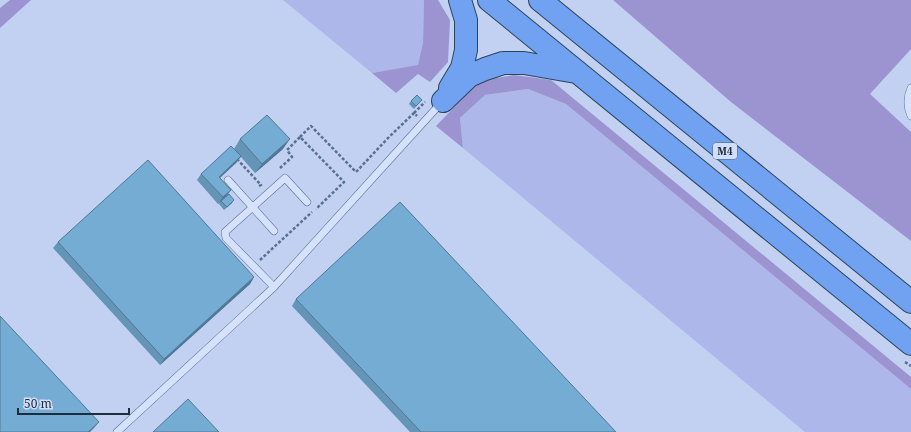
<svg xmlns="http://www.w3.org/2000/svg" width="911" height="432" viewBox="0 0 911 432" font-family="'Noto Serif',serif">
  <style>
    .farmland { fill: #aeb7e9 }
    .green { fill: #9c94d1 }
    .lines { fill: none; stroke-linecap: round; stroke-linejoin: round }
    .service-casing { stroke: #57708e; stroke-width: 8 }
    .trunk-casing { stroke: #2b455b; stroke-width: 24 }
    .path { stroke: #57708e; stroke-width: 2.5; stroke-dasharray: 3 2; stroke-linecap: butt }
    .service { stroke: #d6e1fc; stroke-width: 7 }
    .trunk { stroke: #70a2f1; stroke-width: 22 }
    .wall { fill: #6494b6 }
    .shaded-wall { fill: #517894 }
    .building { fill: #74acd4; stroke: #517894 }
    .labels { text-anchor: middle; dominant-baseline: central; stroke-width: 3.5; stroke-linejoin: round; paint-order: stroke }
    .shield { fill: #d2ddf9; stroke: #536275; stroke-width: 1 }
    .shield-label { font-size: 10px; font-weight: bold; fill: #1d2d3c }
  </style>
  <rect width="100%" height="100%" fill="#c2d0f2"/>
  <path class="farmland" d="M283,0H424L423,43L418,66L372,73Z
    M528,89L566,104L911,389V432H805L463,148L460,118L485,95Z"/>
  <path class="green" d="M10,0H31L0,28V8Z
    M424,0H438L450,20L448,62L430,82L418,74L396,93L372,73L418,65L423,43Z
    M613,0H911V49L870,94L911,132V241L731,102Z
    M514,75L551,80L911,377V389L566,104L528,89L485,95L460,118L463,148L436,126L466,95L482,80Z"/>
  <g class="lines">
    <defs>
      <path id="service" d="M911,88C907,97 907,107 911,116
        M228,180L274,231
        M274,287L226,238L225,232L285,178L307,202
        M117,432L274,287L441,103"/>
      <path id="trunk" d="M489,0L911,344
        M540,0L911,302
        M450,88L462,68L466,50V20L460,0
        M443,101L469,76L485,69L503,63H524L576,72"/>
    </defs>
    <use href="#service" class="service-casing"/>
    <use href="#trunk" class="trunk-casing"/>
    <path class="path" d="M414,113L425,102
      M300,137L311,126L356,172L389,137L414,113L417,116
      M237,159L261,185L259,186
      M280,168L292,157L287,150L300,137L344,182L316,209
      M260,260L312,212
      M905,362L911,366"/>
    <use href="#service" class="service"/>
    <use href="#trunk" class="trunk"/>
  </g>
  <path class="wall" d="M422,100L414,109L409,104L411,101Z
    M240,139L283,149L255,173L241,157L236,163L220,178L231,190L226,196L232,203L224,210L219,204L221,201L218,204L197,180L201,174L234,149Z
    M58,242L254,277L250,284L160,365L53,248Z
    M296,299L616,432H410L292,306Z"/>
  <path class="shaded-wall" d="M290,139L283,149L255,173L262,164Z
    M241,156L236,163L214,183L219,177Z
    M231,190L226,197L218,204L223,197Z
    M234,200L232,203L224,210Z
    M254,277L250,284L160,365L164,359Z
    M99,422L94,428L90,432H88Z"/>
  <path class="building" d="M417,95L422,100L416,106L411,101Z
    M267,115L290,139L262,164L240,139Z
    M231,146L241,156L219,177L231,190L223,197L201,174Z
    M148,160L254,277L164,359L58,242Z
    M229,194L234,200L227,207L221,201Z
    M400,202L616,432H421L296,299Z
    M0,316L99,422L88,432H0Z
    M188,399L219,432H153Z"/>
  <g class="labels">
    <rect class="shield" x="713" y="143" width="24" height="16" rx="3"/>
    <g class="shield-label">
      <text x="725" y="151">М4</text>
    </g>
  </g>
  <path d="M18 408v6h111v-6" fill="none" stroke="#1d2d3c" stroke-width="2"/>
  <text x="24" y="408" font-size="12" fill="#1d2d3c" stroke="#d2ddf9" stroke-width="3" paint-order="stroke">50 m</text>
</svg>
